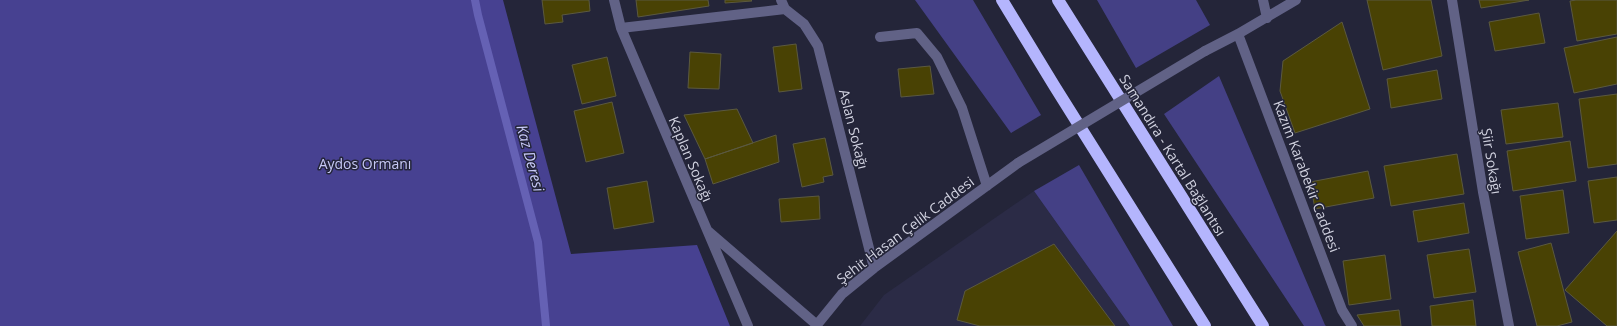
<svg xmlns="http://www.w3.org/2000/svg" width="1617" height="326" viewBox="0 0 1617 326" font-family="'Open Sans',sans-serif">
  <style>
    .built { fill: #2b2b46 }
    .green { fill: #444085 }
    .forest { fill: #474191 }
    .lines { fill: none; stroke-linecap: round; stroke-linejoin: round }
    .stream { stroke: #6561b4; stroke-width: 8 }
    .building { fill: #494204; stroke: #5b5940 }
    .minor { stroke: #616286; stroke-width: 10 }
    .highway { stroke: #b4b5fd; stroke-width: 12 }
    .minor-bridge { stroke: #616286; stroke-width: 10 }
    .labels { text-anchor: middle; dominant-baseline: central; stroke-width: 3; stroke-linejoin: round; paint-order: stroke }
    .street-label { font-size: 14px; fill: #d0d1df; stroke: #242539 }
    .park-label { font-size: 14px; fill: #c6c8f5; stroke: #242539 }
    .water-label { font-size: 15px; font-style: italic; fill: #c9cbf9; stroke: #242539 }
  </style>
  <rect width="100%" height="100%" fill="#242539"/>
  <path class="built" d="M1034,191L1130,326H860L884,295Z"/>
  <path class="green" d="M915,0H973L1041,115L1011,133Z
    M1097,0H1196L1210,25L1136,68Z
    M1219,76L1325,325L1326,326H1304L1164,114Z
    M1079,165L1173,326H1130L1034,191Z"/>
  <path class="forest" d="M0,0H503L571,254L697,245L730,326H0Z"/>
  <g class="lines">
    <path class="stream" d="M475,0L478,15L538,242L546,326"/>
  </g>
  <path class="building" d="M542,0H589L590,11L562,15L563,22L545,24Z
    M636,0H708L709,6L638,17Z
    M725,0H751L752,1L725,3Z
    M1367,0H1431L1442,56L1383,70Z
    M1479,0H1529L1481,8Z
    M1576,0H1617V34L1577,41L1570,1Z
    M1539,13L1545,43L1495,51L1489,22Z
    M1342,22L1370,109L1295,133L1280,91L1283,61Z
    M1617,37V84L1574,93L1564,48Z
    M796,44L802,89L779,92L773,47Z
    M690,52L721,54L719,89L688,88Z
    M607,57L616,96L582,104L572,65Z
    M930,66L934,94L901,97L898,69Z
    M1437,70L1442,99L1391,108L1387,79Z
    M1617,94V164L1588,168L1579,99Z
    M612,102L624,153L586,162L574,111Z
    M1558,103L1563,137L1506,144L1501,110Z
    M737,109L753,143L705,159L684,115Z
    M776,135L779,162L713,184L705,159Z
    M825,138L833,175L823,177L824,182L802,187L793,144Z
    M1570,141L1576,181L1513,191L1507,151Z
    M1457,154L1464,194L1391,206L1384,166Z
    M1368,171L1374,198L1315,209L1310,182Z
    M1617,177V220L1594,223L1588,181Z
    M647,181L654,222L614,229L607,188Z
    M1563,190L1569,233L1526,239L1520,196Z
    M819,196L820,219L781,222L779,199Z
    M1464,203L1469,233L1418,242L1413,211Z
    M1617,231V326H1607L1565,290Z
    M1551,243L1572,322L1557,326H1537L1518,252Z
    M1054,244L1115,326H980L957,320L965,291Z
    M1469,249L1476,292L1434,298L1427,255Z
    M1385,255L1391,299L1349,305L1343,261Z
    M1473,300L1476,326H1432L1430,306Z
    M1399,310L1401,326H1364L1357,315Z"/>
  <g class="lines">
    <path class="minor" d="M614,0L621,28L748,326
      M781,0L785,9L804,24L818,46L874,268
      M1263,0L1267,18
      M1452,0L1483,192L1509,326
      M621,28L785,9
      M1238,34L1342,310L1352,326
      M880,37L917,33L937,57L962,108L987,186
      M1205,51L1238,34L1296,0
      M708,231L817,325
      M816,326L842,294L874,268L1018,163"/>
    <path class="highway" d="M1002,0L1055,87L1205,326
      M1058,0L1263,326"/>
    <path class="minor-bridge" d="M1018,163L1205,51"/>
  </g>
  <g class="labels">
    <g class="street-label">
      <text transform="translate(854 129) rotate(76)">Aslan Sokağı</text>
      <text transform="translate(1173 155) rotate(58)">Samandıra - Kartal Bağlantısı</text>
      <text transform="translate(691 159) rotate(67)">Kaplan Sokağı</text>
      <text transform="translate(1492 161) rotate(81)">Şiir Sokağı</text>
      <text transform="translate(1307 176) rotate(69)">Kazım Karabekir Caddesi</text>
      <text transform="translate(905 230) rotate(-37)">Şehit Hasan Çelik Caddesi</text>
    </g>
    <g class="park-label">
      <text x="365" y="163">Aydos Ormanı</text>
    </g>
    <g class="water-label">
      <text transform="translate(531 158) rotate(75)">Kaz Deresi</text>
    </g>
  </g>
</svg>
